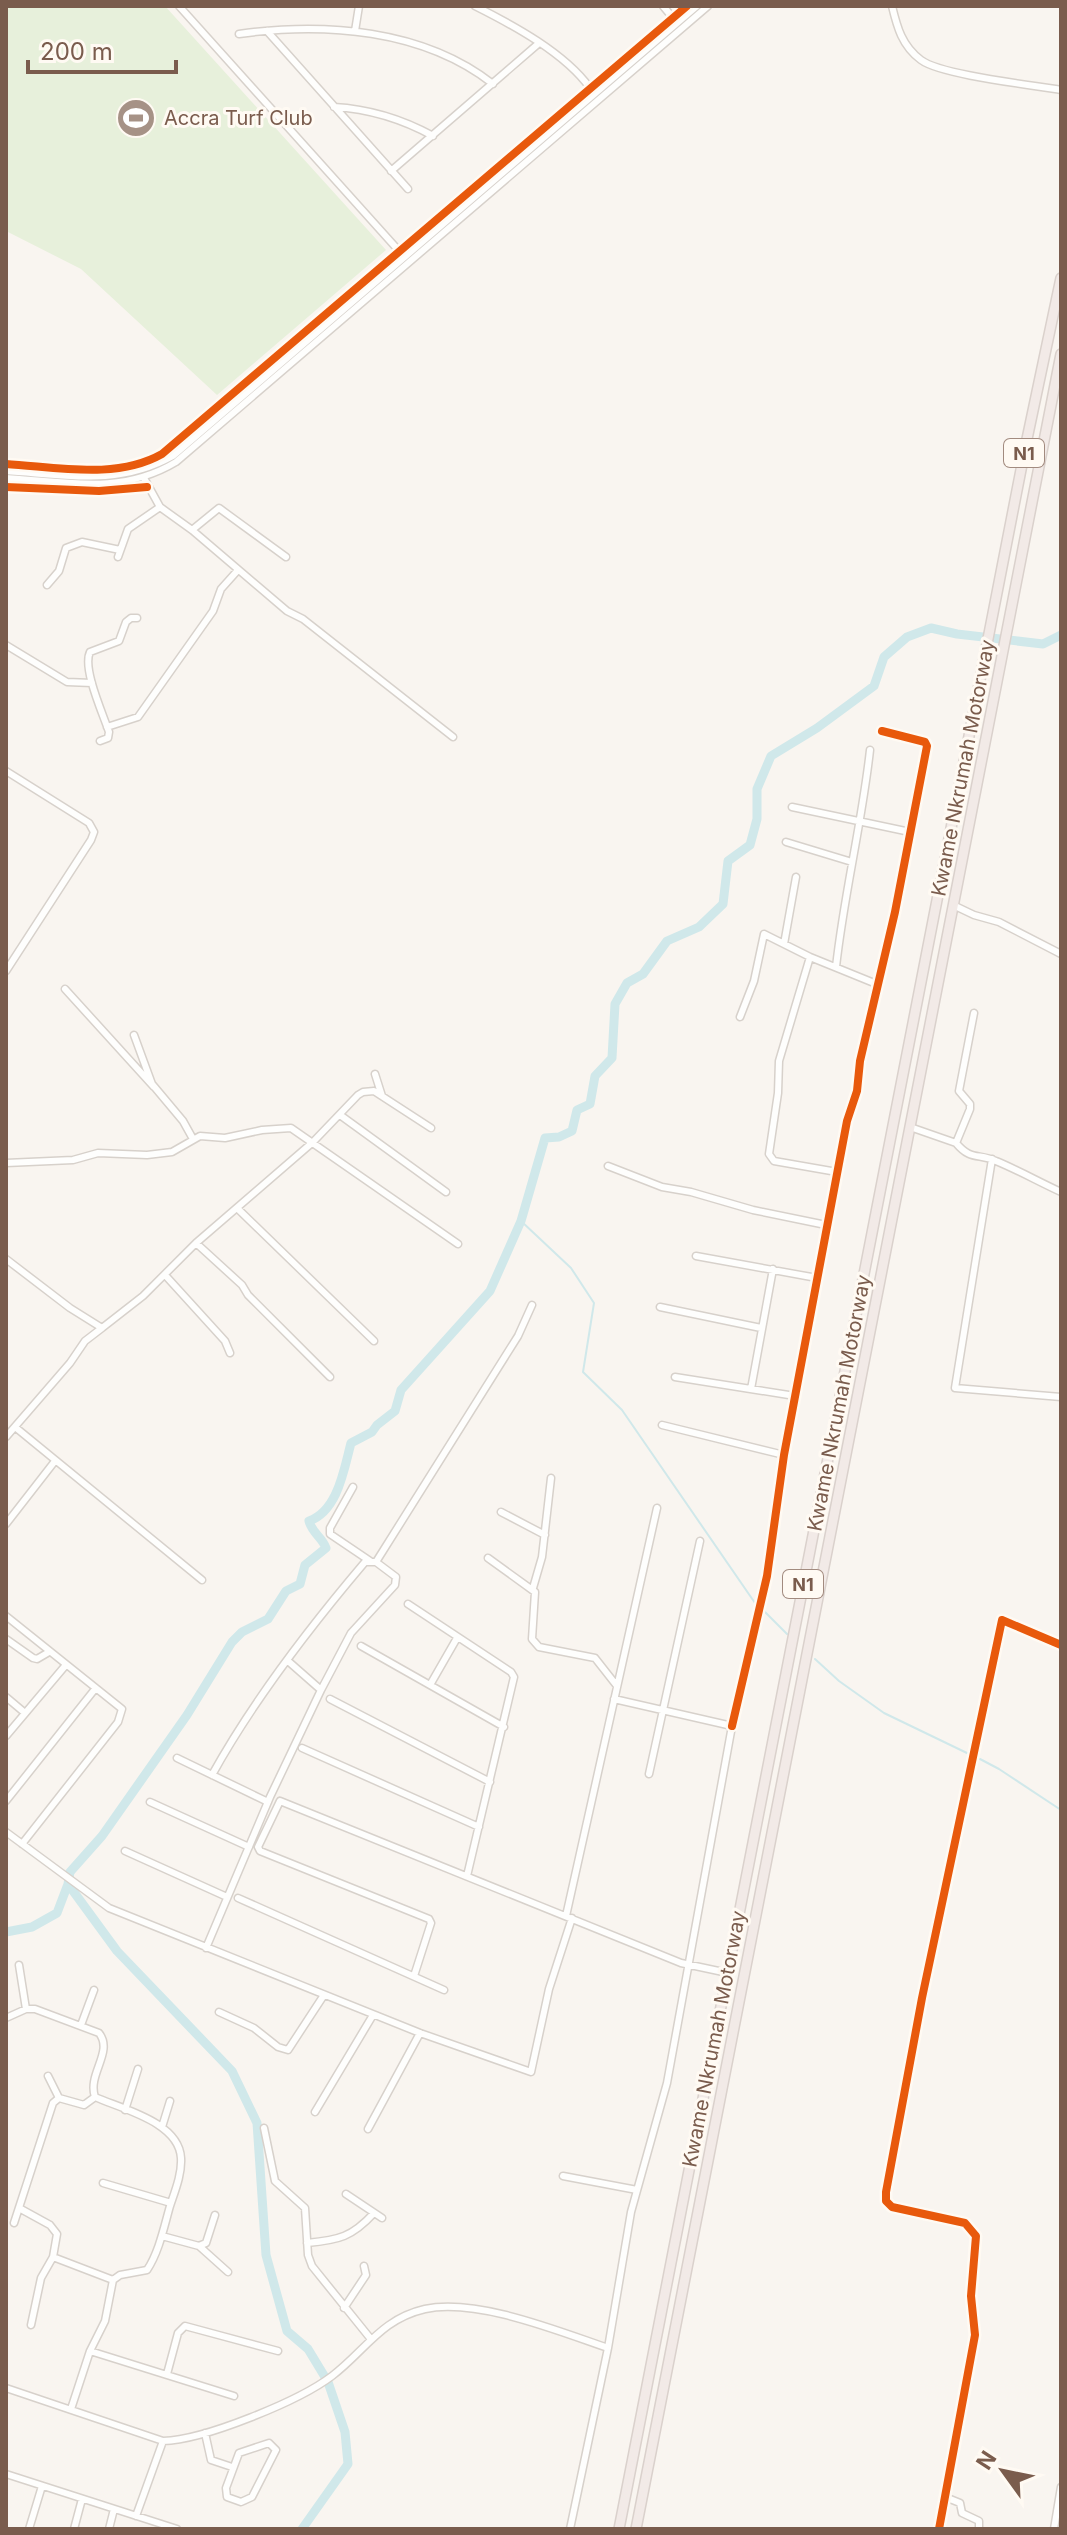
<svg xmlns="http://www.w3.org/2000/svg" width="1067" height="2535" viewBox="0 0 1067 2535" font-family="Inter,sans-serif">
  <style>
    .green { fill: #e7f0db }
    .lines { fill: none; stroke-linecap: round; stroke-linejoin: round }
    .stream { stroke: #d0e8ea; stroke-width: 2 }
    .river { stroke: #d0e8ea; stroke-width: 9 }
    .minor-casing { stroke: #d7d1cb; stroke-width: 9 }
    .highway-casing { stroke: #dad1cc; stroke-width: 12 }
    .minor { stroke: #fefefd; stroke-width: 6 }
    .highway { stroke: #f2eae7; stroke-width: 9 }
    .cycleway-casing { stroke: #fffaf3; stroke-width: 13 }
    .cycleway { stroke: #e8590c; stroke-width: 8 }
    .labels { text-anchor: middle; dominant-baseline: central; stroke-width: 6; stroke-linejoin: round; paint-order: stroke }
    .shield { fill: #fffaf3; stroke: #a28b7f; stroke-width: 2 }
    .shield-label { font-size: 18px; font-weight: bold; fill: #7a5c4d }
    .poi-label { font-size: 20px; fill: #7a5c4d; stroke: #fffaf3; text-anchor: start }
    .street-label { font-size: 20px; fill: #7a5c4d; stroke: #fffaf3 }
  </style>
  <rect width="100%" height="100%" fill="#f9f5f0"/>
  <path class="green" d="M6,6H165L386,250L217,395L81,269L6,231Z"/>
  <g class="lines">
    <path class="stream" d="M521,1221L571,1268L594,1303L583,1372L622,1410L755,1603
      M764,1611L787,1634
      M815,1659L839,1681L884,1713L969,1754
      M980,1759L999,1769L1061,1810"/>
    <path class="river" d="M68,1884L117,1951L232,2071L257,2123L266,2255L287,2331L308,2349L328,2382L345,2432L348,2464L302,2529
      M6,1932L32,1927L57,1913L68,1884L70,1872L102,1836L187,1715L232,1642L242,1632L268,1619L286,1591L300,1584L305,1565L326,1548C322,1537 312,1533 309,1521C338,1511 344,1469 351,1443L372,1432L377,1425L395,1411L401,1390L490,1291L521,1221L545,1138L559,1137L572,1131L577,1110L590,1104L595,1076L612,1058L615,1004L627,983L643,974L667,941L699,927L723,904L728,861L750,845L757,819V789L771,756L817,728L874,686L884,657L907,637L931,628L957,634L1043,644L1061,635"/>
    <defs>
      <path id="minor" d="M179,6L400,252
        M475,6C513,25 565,53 590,88
        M663,6L673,18
        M892,6C897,27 902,46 921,60C941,75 1032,85 1061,90
        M267,31L408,189
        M355,31L359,6
        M239,34C324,22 423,29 493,84
        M334,107C370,109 402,119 433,136
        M391,171L538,44
        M6,464C57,467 116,480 162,454L687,6
        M6,471C66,475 118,487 173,456L697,6
        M6,478C67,482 121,495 176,462L708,6
        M144,478L160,507L192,530L287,611L303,619L453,737
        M6,487L99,491L147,487
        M192,530L219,508L286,557
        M118,557L128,529L160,507
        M47,585L59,571L66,548L82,542L120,550
        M6,645L67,682L92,683
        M107,727L138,717L213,611L221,589L238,570
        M100,741L108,738L109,732C103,714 82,668 90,652L119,641L126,622L131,618H137
        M6,771L89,823L94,832L91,840L6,971
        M792,807L910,832
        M786,842L852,862
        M953,905L974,915L999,922L1061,954
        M784,944L796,877
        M810,957L779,1061L778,1093L769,1154L774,1161L837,1172
        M836,967C844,894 862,823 870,750
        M65,989L154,1087
        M974,1013L959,1091L970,1104V1109L956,1143C971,1161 978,1153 996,1161C1018,1170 1039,1182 1061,1192
        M740,1017L754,981L764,934L810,957L879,985
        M134,1035L152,1084L183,1121L193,1139
        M375,1074L382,1096
        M340,1115L446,1192
        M910,1127L956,1143
        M992,1159L955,1388L1061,1397
        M6,1163L73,1160L98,1153L147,1155L172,1152L200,1136L225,1138L262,1130L291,1128L458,1244
        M608,1166L662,1187L691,1192L753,1210L826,1225
        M237,1208L374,1341
        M196,1243L242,1285L248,1295L330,1377
        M696,1256L817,1278
        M6,1259L70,1308L102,1328L143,1296L196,1243L313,1142L358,1095L363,1092L374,1091L431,1128
        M165,1275L225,1341L230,1353
        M660,1307L761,1328
        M675,1377L795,1396
        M751,1389L773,1269
        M662,1425L784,1455
        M15,1427L202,1580
        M6,1437L70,1363L85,1341L102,1328
        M353,1487L330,1528V1534L370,1561
        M501,1512L545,1535
        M6,1524L55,1461
        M488,1558L535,1592L532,1639L539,1647L595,1658L617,1686
        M376,1562L518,1336L532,1305
        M533,1588L542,1557L551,1478
        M408,1604L511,1672L514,1677L467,1876
        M6,1616L122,1709L118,1722L22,1844
        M6,1639L33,1658L37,1659L49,1652
        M361,1646L504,1727
        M288,1661L321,1690
        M430,1685L457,1638
        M6,1697L25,1713
        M330,1699L490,1782
        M732,1726L767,1576L784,1455L847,1121L857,1091L860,1061L895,912L927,746L925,742L882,731
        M6,1736L65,1666
        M302,1748L479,1827
        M177,1758L268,1802
        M649,1774L700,1541
        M6,1801L95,1689
        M150,1802L249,1847
        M6,1832L109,1908L420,2033L531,2072L549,1989L572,1918
        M125,1851L227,1897
        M238,1898L444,1990
        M566,1916L657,1508
        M206,1948L270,1797L321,1690L351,1633L395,1585L396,1577L376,1562H365C309,1628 254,1699 212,1775
        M19,1965L26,2009
        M414,1976L431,1923L429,1919L260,1851L258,1847L280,1801L681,1963L728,1973
        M219,2012L254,2028L278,2047L288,2050L324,1995
        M6,2018L26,2009H35L99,2033C114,2052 87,2074 95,2097
        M81,2025L94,1990
        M48,2076L59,2098
        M59,2098L84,2105L95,2097
        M125,2110L138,2069
        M315,2112L373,2015
        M162,2127L170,2101
        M264,2128L275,2181L305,2208L308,2255L312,2266L370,2338
        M368,2129L420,2033
        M563,2176L637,2190
        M103,2183L171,2203
        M346,2194L382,2218
        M19,2208L50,2225L57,2234L53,2257L41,2278L31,2325
        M14,2223L53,2103L59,2098
        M162,2236L199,2246L228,2272
        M307,2243C339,2240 352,2237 374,2213
        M199,2246L206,2243L215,2215
        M53,2257L113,2280L120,2275L147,2270C159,2252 164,2227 170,2206C175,2191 182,2174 181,2158C179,2122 122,2109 95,2097
        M344,2308L366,2275L364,2266
        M90,2351L234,2396
        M167,2374L178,2333L185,2326L278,2351
        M6,2388L163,2441C204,2440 299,2401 332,2376C365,2351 381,2319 425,2309C477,2298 558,2331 608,2348
        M71,2409L90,2351L105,2321L113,2280
        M205,2433L211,2460L232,2467
        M269,2443L276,2450L252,2497L241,2502L227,2497L226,2488L239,2453Z
        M6,2474L177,2529
        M945,2497L960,2503L962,2513L979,2521V2529
        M136,2516L163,2441
        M29,2529L42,2486
        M74,2529L82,2499
        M109,2529L114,2509
        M570,2529L608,2348L631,2212L667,2083L732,1726L614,1699
        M939,2529L975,2335L971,2296L976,2236L965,2223L892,2207L886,2201V2192L922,1998L1002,1620L1061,1645
        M1054,2529L1061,2487"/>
      <path id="highway" d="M619,2529L1027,439L1061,278
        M636,2529L1061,354"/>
    </defs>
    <use href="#minor" class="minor-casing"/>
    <use href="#highway" class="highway-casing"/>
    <use href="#minor" class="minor"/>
    <use href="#highway" class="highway"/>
    <defs>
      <path id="cycleway" d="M6,464C57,467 116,480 162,454L687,6
        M6,487L99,491L147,487
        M732,1726L767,1576L784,1455L847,1121L857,1091L860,1061L895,912L927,746L925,742L882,731
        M939,2529L975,2335L971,2296L976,2236L965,2223L892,2207L886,2201V2192L922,1998L1002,1620L1061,1645"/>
    </defs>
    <use href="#cycleway" class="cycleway-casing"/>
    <use href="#cycleway" class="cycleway"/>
  </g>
  <defs>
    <symbol id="stadium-disc" viewBox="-11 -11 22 22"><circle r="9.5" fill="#a69286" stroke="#fffaf3"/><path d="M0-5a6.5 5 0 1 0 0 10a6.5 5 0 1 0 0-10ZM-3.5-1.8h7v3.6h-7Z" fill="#fff"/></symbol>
  </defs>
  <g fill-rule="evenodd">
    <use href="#stadium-disc" x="114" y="96" width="44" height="44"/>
  </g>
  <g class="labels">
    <g class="shield">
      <rect x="1004" y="439" width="40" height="28" rx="6"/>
      <rect x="783" y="1570" width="40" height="28" rx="6"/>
    </g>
    <g class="shield-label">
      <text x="1024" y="453">N1</text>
      <text x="803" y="1584">N1</text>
    </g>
    <g class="poi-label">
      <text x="164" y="118">Accra Turf Club</text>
    </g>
    <g class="street-label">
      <text transform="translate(963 768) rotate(-79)">Kwame Nkrumah Motorway</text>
      <text transform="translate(839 1403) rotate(-79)">Kwame Nkrumah Motorway</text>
      <text transform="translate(714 2039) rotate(-79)">Kwame Nkrumah Motorway</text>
    </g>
  </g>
  <rect width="1067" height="2535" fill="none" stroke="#7a5c4d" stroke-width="16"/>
  <g transform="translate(1003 2471) rotate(303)" stroke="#fffaf3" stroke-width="6" paint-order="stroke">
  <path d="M0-6L14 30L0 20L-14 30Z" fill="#7a5c4d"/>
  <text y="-12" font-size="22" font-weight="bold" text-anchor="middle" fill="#7a5c4d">N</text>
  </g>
  <path d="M28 60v12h148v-12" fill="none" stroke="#7a5c4d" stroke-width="4"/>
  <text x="40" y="60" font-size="24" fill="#7a5c4d" stroke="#fffaf3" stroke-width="6" paint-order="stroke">200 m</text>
</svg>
